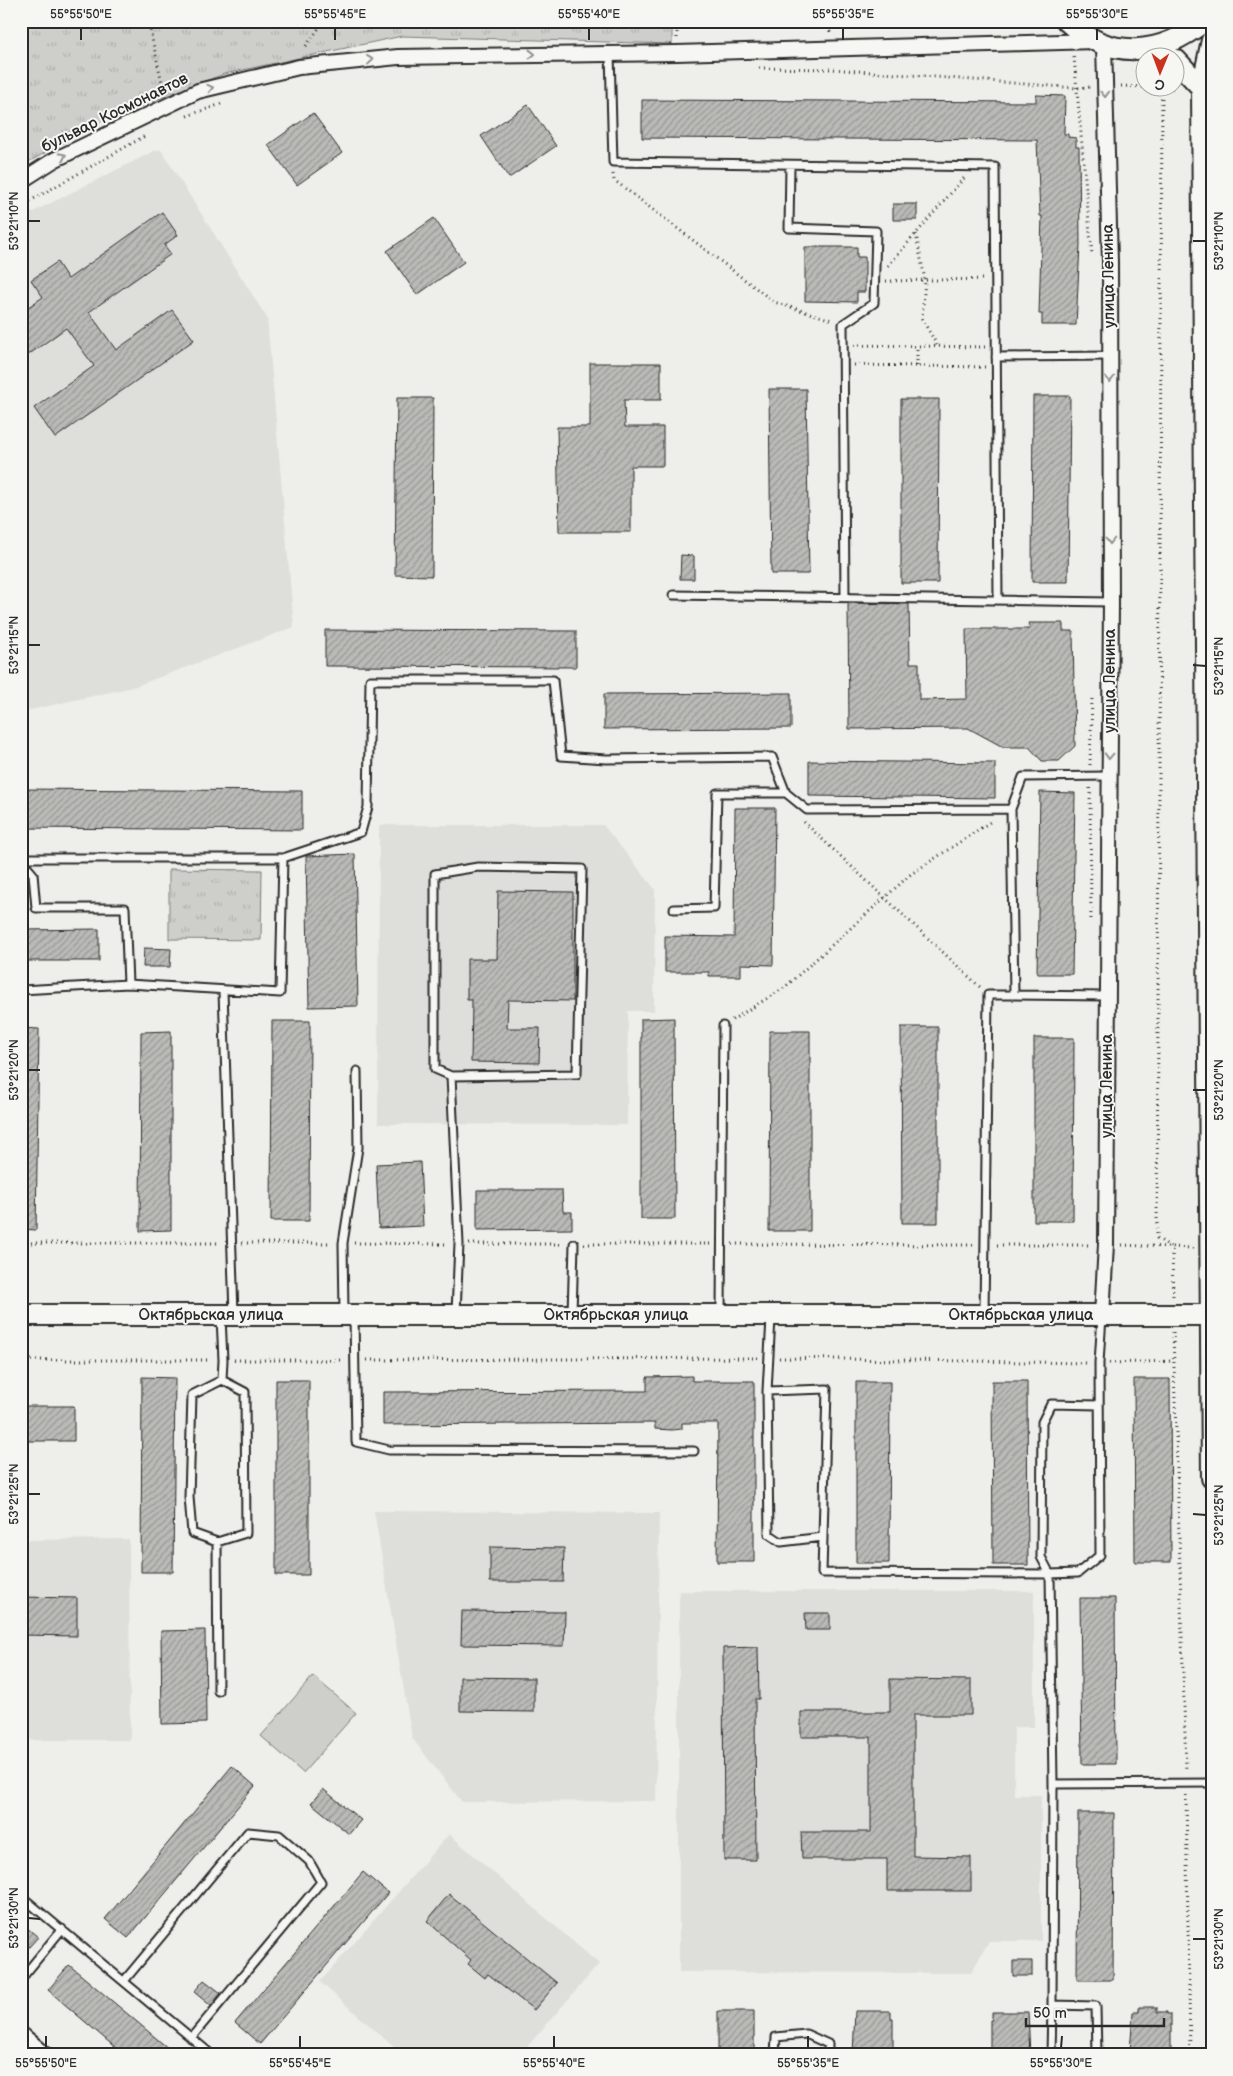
<svg xmlns="http://www.w3.org/2000/svg" width="1233" height="2076" viewBox="0 0 1233 2076" font-family="'Balsamiq Sans',sans-serif">
  <style>
    .built { fill: #dededb }
    .park { fill: url(#park-tufts); stroke: #7c7c7a }
    .pitch { fill: #cececa; stroke: #7c7c7a }
    .building { fill: url(#building-hatch); stroke: #2b2b2b }
    .lines { fill: none; stroke-linecap: round; stroke-linejoin: round }
    .lane-casing { stroke: #2b2b2b; stroke-width: 11 }
    .street-casing { stroke: #2b2b2b; stroke-width: 18 }
    .secondary-casing { stroke: #2b2b2b; stroke-width: 24 }
    .path { stroke: #2b2b2b; stroke-width: 3; stroke-dasharray: 1 4; stroke-linecap: butt }
    .lane { stroke: #f6f6f2; stroke-width: 7 }
    .street { stroke: #f6f6f2; stroke-width: 14 }
    .secondary { stroke: #f6f6f2; stroke-width: 20 }
    .oneway { stroke: #90908e }
    .ticks { fill: none; stroke: #2b2b2b; stroke-width: 2 }
    .labels { text-anchor: middle; dominant-baseline: central; stroke-width: 4; stroke-linejoin: round; paint-order: stroke }
    .street-label { font-size: 16px; fill: #2b2b2b; stroke: #f6f6f2 }
    .neatline { fill: none; stroke: #2b2b2b; stroke-width: 2 }
    .ticks-label { font-size: 12px; text-anchor: middle; fill: #2b2b2b }
  </style>
  <defs>
    <pattern id="park-tufts" width="24" height="20" patternUnits="userSpaceOnUse" patternTransform="scale(1.25)"><rect width="24" height="20" fill="#cececa"/><path d="M3 7l-1-3M5 7V3M7 7l1-3M15 17l-1-3M17 17v-4M19 17l1-3" fill="none" stroke="#b1b1ae"/></pattern>
    <pattern id="building-hatch" width="6" height="6" patternUnits="userSpaceOnUse" patternTransform="scale(1.25)"><rect width="6" height="6" fill="#babab7"/><path d="M-1 1l2-2M0 6l6-6M5 7l2-2" fill="none" stroke="#979795"/></pattern>
  </defs>
  <rect width="100%" height="100%" fill="#eeeeea"/>
  <filter id="ink" filterUnits="userSpaceOnUse"><feTurbulence type="fractalNoise" baseFrequency=".02" numOctaves="2"/><feDisplacementMap in="SourceGraphic" scale="10" xChannelSelector="R" yChannelSelector="G"/><feConvolveMatrix kernelMatrix="1 2 1 2 8 2 1 2 1" color-interpolation-filters="sRGB"/></filter>
  <g filter="url(#ink)">
    <path class="built" d="M156,150H161L267,318L294,627L133,687L21,712V220L31,213Z
      M379,825H603L655,889L654,1011H628L627,1125L378,1124Z
      M374,1511L659,1513L656,1801L462,1802L412,1738Z
      M129,1539L130,1740H21V1540Z
      M679,1591H1034V1727H1014V1795H1041V1941H989L971,1973L679,1972Z
      M449,1834L599,1964L520,2055H403L320,1982Z"/>
    <path class="park" d="M21,21H672V44L402,36L224,74L108,118L21,166Z
      M169,869L262,870L261,940L169,939Z"/>
    <path class="pitch" d="M313,1676L356,1713L303,1773L261,1736Z"/>
    <path class="building" d="M1036,95L1065,96L1064,134H1068V137L1076,138V147H1079L1080,245L1076,325H1042V314H1039L1042,216H1040L1037,140L642,138V100L1036,102Z
      M528,105L556,146L509,178L481,136Z
      M313,113L342,153L297,185L268,145Z
      M893,204H917V220H893Z
      M162,212L178,235L164,245L171,254L89,312L116,350L172,310L194,340L55,438L34,408L94,366L66,328L21,360V312L43,297L31,280L57,262L68,279Z
      M434,218L464,262L417,295L387,251Z
      M805,247H857V257H865V292H857V302L805,301Z
      M590,363H661V400H624L625,427H663V466H631V532H559L557,427H590Z
      M769,389H806L809,574H771Z
      M1033,396H1070L1068,582H1032Z
      M397,398H433L432,576L395,575Z
      M901,399H939L938,583H901Z
      M681,555L694,556V579H680Z
      M848,603L909,604L910,663H919V700L967,699L966,629H1030L1029,623H1063V631H1073L1075,746L1059,761H1042L1029,747H1003L968,728L849,729Z
      M325,630L576,631V667L325,666Z
      M791,693V728L604,729V694Z
      M809,761L995,763V798L809,796Z
      M21,789L302,791V830L21,828Z
      M1040,792L1075,793L1072,974H1037Z
      M735,808H775L773,965L741,964V976H709V972H665V936L734,937Z
      M355,854L358,1006L309,1007L306,856Z
      M498,891L573,892V1001L508,1000L507,1028H540L539,1063L471,1062L472,1000H467V959H497Z
      M99,929V961H21V930Z
      M144,948L171,949L170,967H143Z
      M674,1018L675,1219H641V1019Z
      M272,1021H310L309,1221H271Z
      M901,1027H938V1223H902Z
      M21,1028L39,1029L36,1230L21,1229Z
      M171,1031V1230L140,1231L141,1032Z
      M770,1031H810V1231H769Z
      M1034,1038H1074L1073,1221H1034Z
      M420,1162L423,1226L379,1228L376,1164Z
      M477,1190H562L563,1212H572V1229L477,1230Z
      M692,1376V1381H754V1562H717L718,1423H682V1429L672,1430L655,1429V1423L383,1425V1392L647,1391V1377Z
      M142,1377L175,1378L173,1572H141Z
      M1134,1379H1170L1171,1562H1135Z
      M276,1380H309V1575H276Z
      M992,1381H1027L1028,1565H993Z
      M856,1382H890L889,1563H856Z
      M21,1406H74V1441H21Z
      M490,1547L564,1548L563,1582H490Z
      M21,1597L77,1598V1636L21,1635Z
      M1080,1598H1115L1116,1764H1082Z
      M462,1611L565,1612L564,1646L461,1645Z
      M805,1613H830V1630H806Z
      M205,1630L206,1723L162,1724L161,1631Z
      M758,1647L759,1699H755L756,1860H724L723,1648Z
      M460,1677L534,1678V1712L460,1711Z
      M890,1679L971,1680V1715H913V1856L971,1857V1891H887V1859H802L801,1832H871V1737H801V1712H890Z
      M232,1766L255,1786L128,1938L105,1919Z
      M323,1789L361,1820L349,1834L311,1803Z
      M1078,1813H1114L1113,1980H1077Z
      M363,1872L388,1893L260,2044L235,2023Z
      M449,1894L557,1983L534,2010L488,1974L485,1978L468,1964L471,1960L427,1921Z
      M21,1923L38,1937L21,1956Z
      M1013,1961H1032V1976H1013Z
      M69,1965L130,2016L176,2055H124L48,1990Z
      M204,1980L221,1993L211,2006L194,1992Z
      M1139,2007H1157V2012H1167V2014H1171V2055H1133L1130,2052L1133,2012H1139Z
      M718,2011H754V2055H718Z
      M855,2011H891V2018H893V2052H891V2055H853Z
      M992,2012H1028L1030,2055L990,2053V2020H992Z"/>
    <g class="lines">
      <defs>
        <path id="lane" d="M610,53L613,162L995,167L998,600
          M790,165L789,228L876,231L874,303L843,324L845,597
          M996,357L1110,356
          M673,595L1111,602
          M21,858H283
          M21,860L33,874L36,908H125L128,984
          M478,867L582,869L577,1074L451,1076L435,1069V874Z
          M674,909L714,908L717,793H786
          M21,990L128,984L280,993L283,858L361,832L368,807L370,680H553L561,756L606,759L772,757L786,793L807,810L1011,809L1023,777L1109,776
          M223,991L234,1314
          M1014,995L1108,996
          M451,1076L459,1244L456,1313
          M344,1312L343,1243L358,1148L357,1071
          M572,1314L574,1244
          M721,1314L723,1026
          M984,1314L988,995H1014L1011,809
          M354,1316L356,1442L389,1450L694,1451
          M771,1318L767,1391L769,1534L781,1542L823,1537L822,1573L1050,1574L1053,1784L1212,1783
          M767,1391L827,1389L823,1537
          M1099,1405L1051,1404L1042,1422L1041,1557L1050,1574L1078,1573L1100,1555L1099,1363L1102,1316
          M217,1542L192,1533L189,1497L192,1395L222,1380
          M218,1691L217,1542L246,1533L245,1392L222,1380L223,1360L221,1317
          M1053,1784L1052,2005L1096,2006L1097,2055
          M21,1896L212,2055
          M21,1979L62,1929
          M124,1981L248,1832L279,1835L309,1861L321,1882L191,2038
          M775,2055L776,2037L806,2034L828,2044V2055
          M1051,2055L1052,2005"/>
        <path id="street" d="M21,181L54,160L198,91L299,67L398,57L677,53L1095,41
          M1102,1316L1106,1244L1111,602L1110,262L1104,45
          M21,2034L46,2055"/>
        <path id="secondary" d="M1067,21C1110,61 1161,56 1204,21
          M1212,40L1202,88L1212,1478
          M1176,60L1202,88
          M21,1315H1212"/>
      </defs>
      <use href="#lane" class="lane-casing"/>
      <use href="#street" class="street-casing"/>
      <use href="#secondary" class="secondary-casing"/>
      <path class="path" d="M148,21L164,91
        M829,21L830,33
        M677,38V21
        M306,46L324,21
        M1074,57L1092,255
        M759,68L832,69L1077,88L1090,87
        M1121,86L1146,87
        M1162,88L1157,1238L1172,1248L1173,1296
        M1167,88H1177
        M187,116L224,103
        M613,174L614,180L774,302L832,320
        M21,206L145,136
        M916,234L925,280L922,319L937,345
        M888,266L964,178
        M886,281L985,279
        M854,345L986,347
        M854,365L986,367
        M917,366V346
        M1090,765L1092,698
        M1090,788L1091,922
        M804,822L980,987
        M732,1020L784,988L911,874L990,822
        M21,1243H221
        M242,1243H331
        M354,1243L448,1244
        M469,1244H563
        M584,1244H711
        M732,1244L973,1245
        M997,1245H1091
        M1122,1245L1193,1248
        M1173,1332L1186,1771
        M779,1358L1088,1363
        M21,1360H210
        M234,1360H343
        M367,1360L758,1358
        M1109,1363L1174,1361
        M1186,1795L1190,2055"/>
      <use href="#lane" class="lane"/>
      <use href="#street" class="street"/>
      <use href="#secondary" class="secondary"/>
    </g>
    <defs><path id="oneway-chevron" d="M-2-3.5L2.5 0L-2 3.5" fill="none" stroke-width="1.6" stroke-linecap="round" stroke-linejoin="round" transform="scale(1.25)"/></defs>
    <g class="oneway">
      <use href="#oneway-chevron" transform="translate(532 54) rotate(-1)"/>
      <use href="#oneway-chevron" transform="translate(370 60) rotate(-6)"/>
      <use href="#oneway-chevron" transform="translate(210 88) rotate(-13)"/>
      <use href="#oneway-chevron" transform="translate(1105 94) rotate(88)"/>
      <use href="#oneway-chevron" transform="translate(63 156) rotate(-26)"/>
      <use href="#oneway-chevron" transform="translate(1110 379) rotate(90)"/>
      <use href="#oneway-chevron" transform="translate(1110 541) rotate(90)"/>
      <use href="#oneway-chevron" transform="translate(1109 756) rotate(92)"/>
    </g>
  </g>
  <path class="ticks" d="M81,40V28M335,40V28M589,40V28M843,40V28M1097,40V28M28,221H40M1193,241H1206M28,645H40M1193,665L1206,666M28,1070H40M1193,1090H1206M28,1494H40M1193,1514L1206,1515M28,1918L40,1919M1193,1939H1206M46,2048V2036M300,2048V2036M554,2048V2036M808,2048V2036M1061,2048L1062,2036"/>
  <g class="labels">
    <g class="street-label">
      <text transform="translate(115 113) rotate(-26)">бульвар Космонавтов</text>
      <text transform="translate(1109 276) rotate(-91)">улица Ленина</text>
      <text transform="translate(1110 681) rotate(-90)">улица Ленина</text>
      <text transform="translate(1107 1086) rotate(-90)">улица Ленина</text>
      <text x="211" y="1315">Октябрьская улица</text>
      <text x="616" y="1315">Октябрьская улица</text>
      <text x="1021" y="1315">Октябрьская улица</text>
    </g>
  </g>
  <rect width="1233" height="2076" fill="none" stroke="#f6f6f2" stroke-width="55"/>
  <g transform="translate(1160 72) rotate(181)"><circle r="24" fill="#f6f6f2" stroke="#a5a5a2"/>
  <path d="M0-4L9 19L0 12L-9 19Z" fill="#c8321e"/>
  <text y="-8" font-size="14" font-weight="bold" text-anchor="middle" fill="#2b2b2b">С</text>
  </g>
  <path d="M1026 2018v8h138v-8" fill="none" stroke="#2b2b2b" stroke-width="2.5"/>
  <text x="1033" y="2018" font-size="15" fill="#2b2b2b" stroke="#f6f6f2" stroke-width="4" paint-order="stroke">50 m</text>
  <rect x="28" y="28" width="1178" height="2020" class="neatline"/>
  <g class="ticks-label">
    <text x="81" y="18">55°55'50"E</text>
    <text x="335" y="18">55°55'45"E</text>
    <text x="589" y="18">55°55'40"E</text>
    <text x="843" y="18">55°55'35"E</text>
    <text x="1097" y="18">55°55'30"E</text>
    <text transform="translate(14 221) rotate(-90)" y="4">53°21'10"N</text>
    <text transform="translate(1219 241) rotate(-90)" y="4">53°21'10"N</text>
    <text transform="translate(14 645) rotate(-90)" y="4">53°21'15"N</text>
    <text transform="translate(1219 666) rotate(-90)" y="4">53°21'15"N</text>
    <text transform="translate(14 1070) rotate(-90)" y="4">53°21'20"N</text>
    <text transform="translate(1219 1090) rotate(-90)" y="4">53°21'20"N</text>
    <text transform="translate(14 1494) rotate(-90)" y="4">53°21'25"N</text>
    <text transform="translate(1219 1515) rotate(-90)" y="4">53°21'25"N</text>
    <text transform="translate(14 1918) rotate(-90)" y="4">53°21'30"N</text>
    <text transform="translate(1219 1939) rotate(-90)" y="4">53°21'30"N</text>
    <text x="46" y="2067">55°55'50"E</text>
    <text x="300" y="2067">55°55'45"E</text>
    <text x="554" y="2067">55°55'40"E</text>
    <text x="808" y="2067">55°55'35"E</text>
    <text x="1061" y="2067">55°55'30"E</text>
  </g>
</svg>
